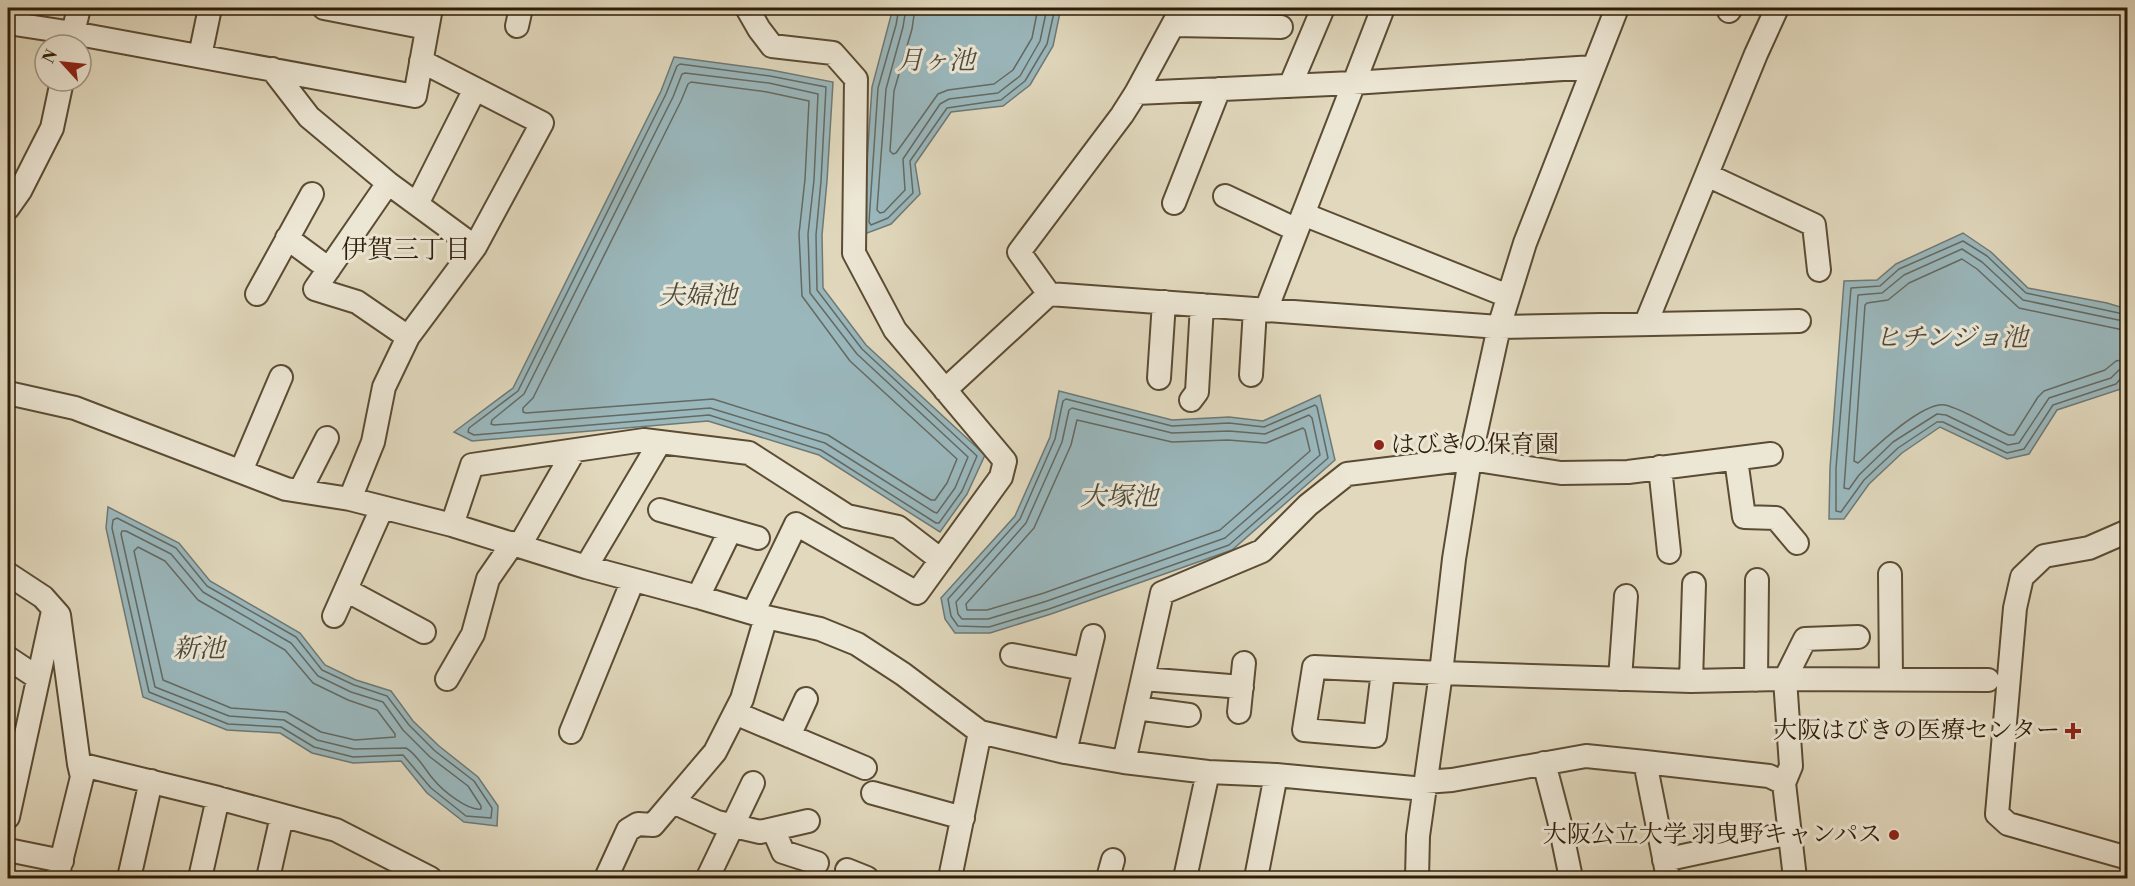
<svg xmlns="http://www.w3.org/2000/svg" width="2135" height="886" viewBox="0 0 2135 886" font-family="'Libre Bodoni','Noto Serif JP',serif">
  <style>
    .water { fill: #9ab7bc; stroke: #6f7974; stroke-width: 1.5 }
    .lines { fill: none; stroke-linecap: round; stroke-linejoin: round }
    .shore { stroke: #646a62; stroke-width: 1.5 }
    .minor-casing { stroke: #5b4c34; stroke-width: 26 }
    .minor { stroke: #ece6d4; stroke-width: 22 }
    .poi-dot { fill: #8f2418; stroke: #ece6d4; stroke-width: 2 }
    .labels { text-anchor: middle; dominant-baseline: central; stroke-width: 6; stroke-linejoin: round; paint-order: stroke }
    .poi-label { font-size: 24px; fill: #2e1d07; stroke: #ece6d4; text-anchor: end }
    .water-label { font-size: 26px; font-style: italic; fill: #4e4b3d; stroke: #ece6d4 }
    .neighbourhood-label { font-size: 26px; fill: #2e1d07; stroke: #ece6d4 }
  </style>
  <rect width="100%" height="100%" fill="#e1d8bd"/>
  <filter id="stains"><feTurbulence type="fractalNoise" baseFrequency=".00333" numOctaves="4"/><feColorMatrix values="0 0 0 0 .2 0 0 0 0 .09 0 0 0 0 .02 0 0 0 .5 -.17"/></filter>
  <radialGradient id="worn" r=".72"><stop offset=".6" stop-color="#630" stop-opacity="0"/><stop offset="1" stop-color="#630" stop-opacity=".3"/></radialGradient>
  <path class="water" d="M893,8H1061L1053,46L1030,85L1003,106L951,112L915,164L920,194L891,224L862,235L872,87Z
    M674,57L771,70L833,82L827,181L822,235L823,288L866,345L985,455L967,494L940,532L819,455L708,421L472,441L454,432L513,388L661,91Z
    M1963,233L1991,252L2028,288L2107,303L2127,309V377L2121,389L2057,410L2029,454L2007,459L1940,427L1902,453L1869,484L1844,519H1829L1830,468L1844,281L1877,280L1896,264Z
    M1059,391L1172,420L1229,417L1263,421L1320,395L1335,460L1232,550L1051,614L990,633H955L945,619L941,598L1015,516L1050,437Z
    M108,507L179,543L210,581L300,633L325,665L356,680L391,691L413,721L439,746L478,777L498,806L497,826L464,822L427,793L401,761L353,763L312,753L280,733L227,730L143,697L106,528Z"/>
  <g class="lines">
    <path class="shore" d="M899,8L896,25L878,88L869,222L871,225L888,218L913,193L910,161L947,108L1001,100L1025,81L1047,44L1055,8
      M906,8L903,27L886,89L877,210L880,213L884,212L905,190L903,159L940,104L949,99L998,93L1020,76L1040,41L1047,8
      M915,8L912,29L894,91L890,151L893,154L896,153L938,94L948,90L994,84L1013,70L1032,38L1038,8
      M680,64L770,76L826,87L821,181L816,235L817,290L862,349L977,456L962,491L939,523H936L821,450L709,415L474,435L468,432L469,428L518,391L666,94L677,66Z
      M685,73L769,83L818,94L814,180L808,234L810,293L857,354L968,457L955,488L937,513L934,512L825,443L710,408L494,425L491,424L492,420L524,394L673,97L682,74Z
      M691,82L767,92L809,101L805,179L799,234L802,296L850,361L957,459L947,483L935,500H931L828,435L713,399L526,413L523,412V408L533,398L681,101L688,84Z
      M2128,315L2026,293L1987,256L1963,241L1899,269L1880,286L1851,288L1836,468V511L1841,512L1864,480L1898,448L1937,422H1943L2007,453L2024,449L2053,405L2116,384L2122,377L2128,375
      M2128,322L2023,300L1982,262L1962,249L1904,275L1882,293L1858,295L1844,488L1849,489L1859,475L1893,442L1937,414L1946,415L2008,445L2019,443L2049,398L2111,378L2119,370L2128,368
      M2128,331L2019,308L1977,269L1962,259L1909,283L1888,300L1867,303L1865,305L1854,461L1858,463C1874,448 1923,401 1945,405C1963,409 1991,427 2009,435H2014L2038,397L2044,391L2105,370L2116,361L2128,359
      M1066,399L1172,426L1229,423L1264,427L1315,405L1317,407L1328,458L1229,545L1049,609L989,627L958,626L951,616L948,599L1020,519L1055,439L1063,401Z
      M1072,408L1172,433L1229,431L1265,434L1309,415L1312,418L1320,455L1225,538L1047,601L988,619H962L958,614L956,602L1026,523L1062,442L1069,410Z
      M1077,420L1172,442L1228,440L1266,443L1303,428L1305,430L1310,451L1220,530L1044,593L987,610H967L966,604L1034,528L1071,445Z
      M117,518L176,548L207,586L296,637L322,670L354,685L387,696L409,725L435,751L474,781L492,808L491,818L466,816L431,788L403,755L353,757L314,747L281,727L228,724L149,692L112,528L113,520Z
      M122,531H126L171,554L203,592L291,643L318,676L351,692L383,702L403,730L430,757L468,786L481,806V809C468,811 443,791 434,780C425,770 418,755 406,748L354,749L317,740L284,720L229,716L155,687L121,534Z
      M138,547L165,561L198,600L285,650L313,683L348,700L377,710L395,734V737L355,740L321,732L286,712L231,708L163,680L134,551Z"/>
    <defs>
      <path id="minor" d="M324,8L427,28
        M747,8L759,29L772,46L833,53L856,79L854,253L895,330L1005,461L1001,477L917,593L796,524L753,613
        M1729,11L1731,8
        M8,23L73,33L415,96L431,8
        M1173,25L1281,27
        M517,26L521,8
        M70,45L79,8
        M200,56L210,8
        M421,61L542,123L475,247
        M272,69L309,117L388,183L475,247L408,337L384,387L373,442L350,499L452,525L586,567L698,597L766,617L820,629L857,644L903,674L980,732L1065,752L1124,762L1208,772L1276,775L1424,789
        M1290,86L1323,8
        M1136,93L1353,83L1593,67
        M1707,175L1814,225L1819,270
        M388,183L315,289L357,302L408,337
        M1225,196L1297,230
        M1174,203L1219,89
        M417,204L475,89
        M8,208L20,191L52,128L62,81
        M1303,214L1508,296
        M287,238L329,269
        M257,294L312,194
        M1049,294L1019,252L1122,115L1136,93L1182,8
        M1266,310L1383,8
        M1646,323L1756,54L1777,8
        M1251,375L1255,309
        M1159,378L1164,302
        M945,390L1049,294L1499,327L1799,321
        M8,393L75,408L286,489L350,499
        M1191,400L1197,392L1202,305
        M1736,459L1744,517L1776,518L1797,543
        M1660,467L1669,552
        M241,471L281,377
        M300,491L327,438
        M660,510L758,538
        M452,525L472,465L644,440L749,453L847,516L898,527L941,560
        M2128,531L2089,548L2044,556L2022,577L2015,608L1997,814L2008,824L2128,858
        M520,545L574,451
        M586,567L660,442
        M8,574L43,597L59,615L79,764L218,798L336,830L430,878
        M1890,574L1891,679
        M346,590L424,632
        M698,597L730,531
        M334,616L382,508
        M1012,655L1084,669
        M8,658L38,678
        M1383,671L1375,736L1304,730L1314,667L1441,673L1691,681L1785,679L1988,680
        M447,679L473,634L488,579L513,543
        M1143,679L1242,687
        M1620,679L1626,596
        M1756,680L1757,580
        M1691,681L1694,584
        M1136,708L1189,715
        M1239,712L1244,663
        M735,713L865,768
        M571,732L633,580
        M789,736L806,699
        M1065,752L1093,636
        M1124,762L1162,593L1262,551L1308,505L1347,474L1470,459L1561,473L1628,472L1771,454
        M1645,762L1769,776L1784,783L1795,878
        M1544,763L1559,820L1571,878
        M1425,782L1452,780L1586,756L1645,762L1668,878
        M1784,783L1791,766L1785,679L1805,639L1858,637
        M873,793L963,818
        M673,802L717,822L760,832L808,821
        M8,817L53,611
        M773,829L783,852L817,863
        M8,850L62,861
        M1664,860L1790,833
        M847,870L867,878
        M709,875L753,783
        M57,878L82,777L79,764
        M129,878L151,781
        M200,878L218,798
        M268,878L282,816
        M606,878L628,830L638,824L653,825L715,752L742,699L766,617
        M950,878L980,732
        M1108,878L1113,860
        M1185,878L1208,772
        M1256,878L1276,775
        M1417,878L1418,836L1441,673L1454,559L1470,459L1499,327L1525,243L1617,8"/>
    </defs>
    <use href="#minor" class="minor-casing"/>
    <use href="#minor" class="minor"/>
  </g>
  <g class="poi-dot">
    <circle cx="1379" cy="445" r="6"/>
    <path d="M2070 722h6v6h6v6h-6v6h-6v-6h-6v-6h6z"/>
    <circle cx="1894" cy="835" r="6"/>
  </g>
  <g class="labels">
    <g class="poi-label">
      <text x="1391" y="445" text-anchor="start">はびきの保育園</text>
      <text x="2060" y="731">大阪はびきの医療センター</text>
      <text x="1882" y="835">大阪公立大学 羽曳野キャンパス</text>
    </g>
    <g class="water-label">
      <text x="936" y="61">月ヶ池</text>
      <text x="698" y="296">夫婦池</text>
      <text x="1951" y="338">ヒチンジョ池</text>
      <text x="1119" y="497">大塚池</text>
      <text x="199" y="649">新池</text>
    </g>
    <g class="neighbourhood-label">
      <text x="406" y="250">伊賀三丁目</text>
    </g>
  </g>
  <rect width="2135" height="886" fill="none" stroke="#e1d8bd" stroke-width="30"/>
  <rect x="9" y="9" width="2117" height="868" fill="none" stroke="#2e1d07" stroke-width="3"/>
  <rect x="15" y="15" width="2105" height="856" fill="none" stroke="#2e1d07" stroke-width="1.5"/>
  <g transform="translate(63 63) rotate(297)"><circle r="28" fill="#ece6d4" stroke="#a09682" stroke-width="1.5"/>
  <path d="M0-4.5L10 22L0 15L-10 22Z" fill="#8f2418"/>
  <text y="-9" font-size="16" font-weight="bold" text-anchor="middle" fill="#2e1d07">N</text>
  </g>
  <rect width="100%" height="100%" filter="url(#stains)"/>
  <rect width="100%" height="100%" fill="url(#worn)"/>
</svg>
